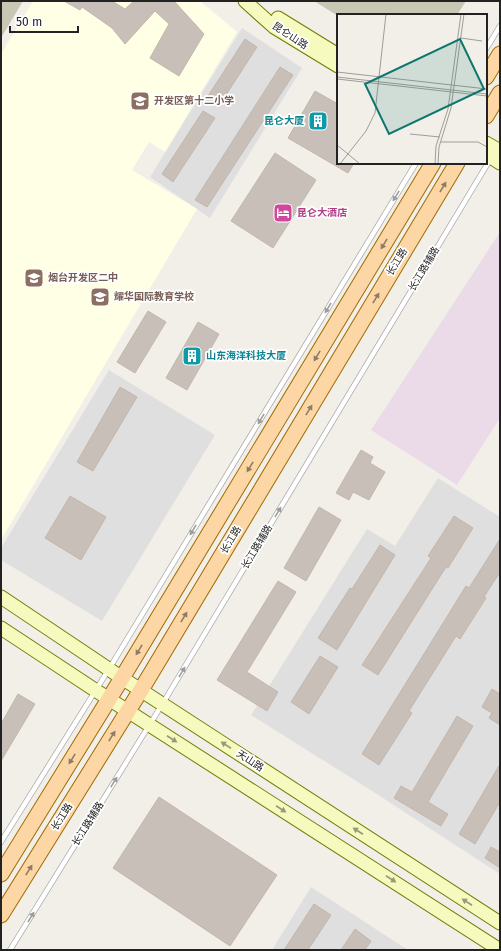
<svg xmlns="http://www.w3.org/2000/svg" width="501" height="951" viewBox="0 0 501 951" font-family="'Fira Sans','Noto Sans SC',sans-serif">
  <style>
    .residential { fill: #e0dfdf }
    .industrial { fill: #ebdbe8 }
    .education { fill: #ffffe5 }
    .construction { fill: #c7c7b4 }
    .building { fill: #c7bfb8; stroke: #c4b6ab }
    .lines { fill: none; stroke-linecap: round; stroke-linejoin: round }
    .lane-casing { stroke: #a9a9a9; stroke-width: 6 }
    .secondary-casing { stroke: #707d05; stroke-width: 15 }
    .primary-casing { stroke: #a06b00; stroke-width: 17 }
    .lane { stroke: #fff; stroke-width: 4.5 }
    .secondary { stroke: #f7fabf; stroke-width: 13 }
    .primary { stroke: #fcd6a4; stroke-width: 15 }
    .oneway { fill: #8f7c63 }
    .oneway2 { fill: #9c9c9c }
    .oneway3 { fill: #979978 }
    .labels { text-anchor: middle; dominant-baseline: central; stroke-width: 3.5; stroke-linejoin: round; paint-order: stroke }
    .street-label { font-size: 10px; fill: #222; stroke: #fff }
    .education-label { font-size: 10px; font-weight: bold; fill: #785e54; stroke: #fff; text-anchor: start }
    .culture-label { font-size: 10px; font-weight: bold; fill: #0d838f; stroke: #fff; text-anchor: end }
    .hotel-label { font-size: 10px; font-weight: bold; fill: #b23c85; stroke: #fff; text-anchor: start }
    .inset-road { fill: none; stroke: #9f9d99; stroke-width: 1 }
    .view { fill: #0f766e; fill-opacity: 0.15; stroke: #0f766e; stroke-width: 2 }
    .inset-edge { fill: none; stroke: #222; stroke-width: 2 }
  </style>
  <rect width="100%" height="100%" fill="#f2efe9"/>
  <path class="residential" d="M242,28L302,68L210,218L150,177Z
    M109,370L215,435L102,621L1,560V548Z
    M438,478L500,517V874L369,789L251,715L367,529L395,546Z
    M311,887L408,950H272Z"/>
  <path class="industrial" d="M500,232V418L457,485L371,430Z"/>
  <path class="education" d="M33,1H200L237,32L165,152L149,142L132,170L197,209L1,540V54Z"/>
  <path class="construction" d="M1,1H23L1,38Z
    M314,1H466L457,15L338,16Z"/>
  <path class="building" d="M64,1H112L125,9L134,1H174L204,34L179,76L150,58L169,24L155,11L125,44L112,28L82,7L80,10Z
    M245,39L257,47L220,104L208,96Z
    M280,67L293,75L207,207L195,200Z
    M315,91L338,104V163H354L348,173L288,138Z
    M203,111L215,118L173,182L162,174Z
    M275,153L316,180L273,248L231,221Z
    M148,311L166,322L135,373L117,362Z
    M198,322L219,334L187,390L166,378Z
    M120,387L137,397L93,471L77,462Z
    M361,450L373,457L370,463L385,472L369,500L353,492L349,500L336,493Z
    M70,496L106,517L81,560L45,538Z
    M319,507L341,520L306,581L284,568Z
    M454,516L473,528L448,568L446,567L378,675L362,665L431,558L428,556Z
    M500,539V572L484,597L486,598L460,639L456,636L409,711L412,713L379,765L362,754L466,586L469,588Z
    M380,545L395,555L337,650L318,638L350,588L352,589Z
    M278,581L296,592L247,672L278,692L267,711L217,680Z
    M320,656L338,667L309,714L291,702Z
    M492,689L500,694V725L489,718L492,713L482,707Z
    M18,694L35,704L1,761V724Z
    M457,716L473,726L428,802L448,814L441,826L394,798L401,786L412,792Z
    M500,764V802L475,844L459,834Z
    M159,797L277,875L230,946L113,868Z
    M491,847L500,852V868L485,858Z
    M314,904L331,915L308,950H284Z
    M355,929L371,941L365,950H341Z"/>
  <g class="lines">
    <defs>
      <path id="lane" d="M486,49L500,26
        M1,842L109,669L416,163
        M10,950L163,703L491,158"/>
      <path id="secondary" d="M245,1L274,27L338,66
        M278,18L338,55
        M486,143L500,151
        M486,154L500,163
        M1,597L122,678L500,923
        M1,628L95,690L500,950"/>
      <path id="primary" d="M486,77L500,54
        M486,116L500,93
        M1,874L122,678L433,163
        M1,915L141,690L457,163"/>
    </defs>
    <use href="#lane" class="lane-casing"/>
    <use href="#secondary" class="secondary-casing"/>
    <use href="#primary" class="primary-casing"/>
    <use href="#lane" class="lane"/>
    <use href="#secondary" class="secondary"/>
    <use href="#primary" class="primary"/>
  </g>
  <defs><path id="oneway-solid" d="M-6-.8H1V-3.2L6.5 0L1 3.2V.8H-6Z"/></defs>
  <g class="oneway">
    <use href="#oneway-solid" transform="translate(443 187) rotate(-59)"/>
    <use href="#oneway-solid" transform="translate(384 244) rotate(121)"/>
    <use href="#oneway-solid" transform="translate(376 298) rotate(-59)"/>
    <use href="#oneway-solid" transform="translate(317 356) rotate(121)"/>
    <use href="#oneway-solid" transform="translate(309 410) rotate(-59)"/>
    <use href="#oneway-solid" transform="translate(250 467) rotate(121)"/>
    <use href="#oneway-solid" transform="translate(184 617) rotate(-59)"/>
    <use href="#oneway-solid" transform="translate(139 650) rotate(121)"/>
    <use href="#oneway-solid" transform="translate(112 736) rotate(-58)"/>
    <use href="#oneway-solid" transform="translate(72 759) rotate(122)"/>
    <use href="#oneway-solid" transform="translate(29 870) rotate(-58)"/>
  </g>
  <g class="oneway2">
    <use href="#oneway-solid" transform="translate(396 196) rotate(121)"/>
    <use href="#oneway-solid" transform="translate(328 308) rotate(121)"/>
    <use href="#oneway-solid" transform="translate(261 419) rotate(121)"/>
    <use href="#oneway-solid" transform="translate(278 512) rotate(-59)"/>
    <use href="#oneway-solid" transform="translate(193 530) rotate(121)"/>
    <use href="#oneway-solid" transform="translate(182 672) rotate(-59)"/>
    <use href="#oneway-solid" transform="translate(114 782) rotate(-58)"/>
    <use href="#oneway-solid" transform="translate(31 917) rotate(-58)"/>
  </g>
  <g class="oneway3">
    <use href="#oneway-solid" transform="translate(172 739) rotate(33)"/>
    <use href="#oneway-solid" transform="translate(226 745) rotate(-147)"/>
    <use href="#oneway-solid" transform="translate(281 809) rotate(33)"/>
    <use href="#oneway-solid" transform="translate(358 831) rotate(-147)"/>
    <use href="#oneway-solid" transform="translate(391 879) rotate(33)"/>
    <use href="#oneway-solid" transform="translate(467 902) rotate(-147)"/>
  </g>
  <defs>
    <symbol id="school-square" viewBox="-11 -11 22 22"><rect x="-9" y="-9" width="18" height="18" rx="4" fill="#8d6e63" stroke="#fff"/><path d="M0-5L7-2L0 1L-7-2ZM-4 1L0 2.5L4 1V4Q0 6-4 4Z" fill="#fff"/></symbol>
    <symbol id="building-square" viewBox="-11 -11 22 22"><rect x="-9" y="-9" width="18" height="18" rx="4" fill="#0f9aa8" stroke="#fff"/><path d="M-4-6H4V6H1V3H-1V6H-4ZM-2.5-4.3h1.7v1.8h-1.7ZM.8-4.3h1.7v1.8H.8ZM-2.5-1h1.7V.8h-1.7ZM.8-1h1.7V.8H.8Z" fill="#fff"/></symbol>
    <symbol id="hotel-square" viewBox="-11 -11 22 22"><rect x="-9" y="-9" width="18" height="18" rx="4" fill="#d1479c" stroke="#fff"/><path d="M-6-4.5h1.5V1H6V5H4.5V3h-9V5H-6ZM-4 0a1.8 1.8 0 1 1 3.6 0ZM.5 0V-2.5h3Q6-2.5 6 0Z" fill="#fff"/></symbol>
  </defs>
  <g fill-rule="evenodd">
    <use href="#school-square" x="129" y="90" width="22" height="22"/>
    <use href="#building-square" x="307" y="110" width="22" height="22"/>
    <use href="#hotel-square" x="272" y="202" width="22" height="22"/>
    <use href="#school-square" x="23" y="267" width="22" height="22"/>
    <use href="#school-square" x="89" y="286" width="22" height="22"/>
    <use href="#building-square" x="181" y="345" width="22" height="22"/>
  </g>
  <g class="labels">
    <g class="street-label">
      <text transform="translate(290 36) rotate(33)">昆仑山路</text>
      <text transform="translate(397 262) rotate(-59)">长江路</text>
      <text transform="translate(424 269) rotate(-59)">长江路辅路</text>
      <text transform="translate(231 540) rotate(-59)">长江路</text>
      <text transform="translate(257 547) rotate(-59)">长江路辅路</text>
      <text transform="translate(250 761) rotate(33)">天山路</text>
      <text transform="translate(62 817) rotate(-58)">长江路</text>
      <text transform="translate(88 824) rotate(-58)">长江路辅路</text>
    </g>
    <g class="education-label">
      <text x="154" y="101">开发区第十二小学</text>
      <text x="48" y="278">烟台开发区二中</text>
      <text x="114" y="297">耀华国际教育学校</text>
    </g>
    <g class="culture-label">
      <text x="304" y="121">昆仑大厦</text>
      <text x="206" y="356" text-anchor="start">山东海洋科技大厦</text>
    </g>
    <g class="hotel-label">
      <text x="297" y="213">昆仑大酒店</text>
    </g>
  </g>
  <g transform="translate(337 14)">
    <rect width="150" height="150" fill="#f2efe9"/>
    <path class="inset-road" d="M124,24L145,27M0,58L150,75M0,63L150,80M0,65L150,82M73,120L103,123M104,128H141L150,133M0,131L23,150M3,150L29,117L38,99L49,0M98,150L99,132L111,95L124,0M101,150L102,133L114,94L127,0"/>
    <path class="view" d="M123,25L147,75L52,120L28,70Z"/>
    <rect width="150" height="150" class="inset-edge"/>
  </g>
  <rect width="501" height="951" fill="none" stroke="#222222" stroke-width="4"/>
  <path d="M10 26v6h68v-6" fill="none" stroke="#222222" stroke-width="2"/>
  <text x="16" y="26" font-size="12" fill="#222222" stroke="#ffffff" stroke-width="3" paint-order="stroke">50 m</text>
</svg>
